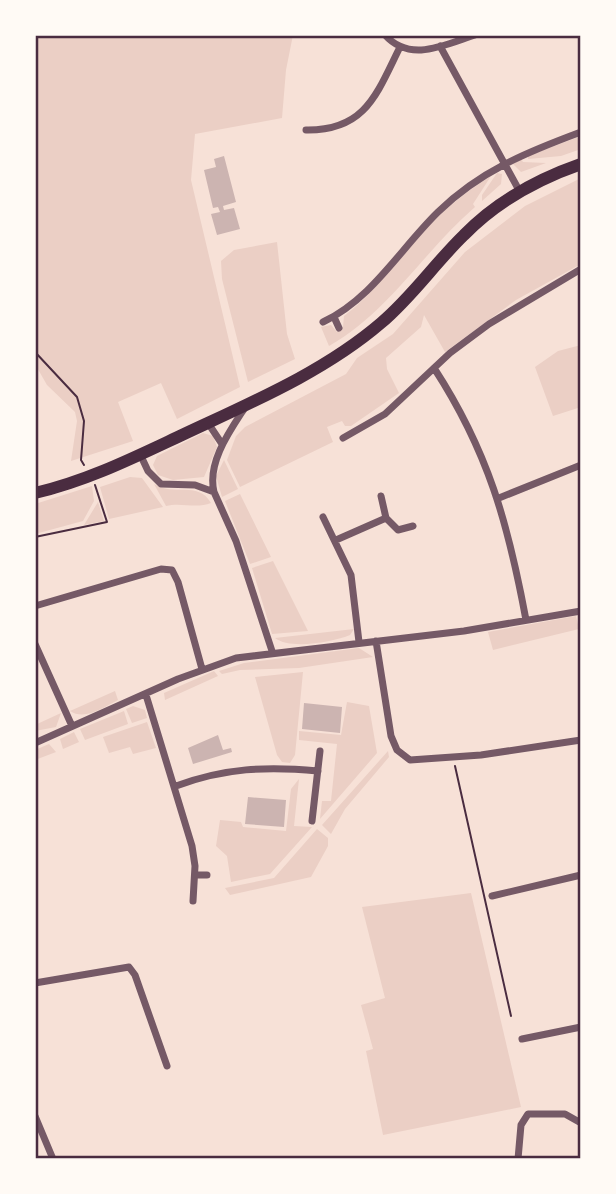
<svg xmlns="http://www.w3.org/2000/svg" width="616" height="1194" viewBox="0 0 616 1194" font-family="Roboto,sans-serif">
  <style>
    .green { fill: #ebcfc5 }
    .building { fill: #ccb4b1 }
    .lines { fill: none; stroke-linecap: round; stroke-linejoin: round }
    .path { stroke: #4a2c40; stroke-width: 2 }
    .minor { stroke: #755966; stroke-width: 7 }
    .primary { stroke: #4a2c40; stroke-width: 12 }
    .neatline { fill: none; stroke: #4a2c40; stroke-width: 2.5 }
  </style>
  <rect width="100%" height="100%" fill="#f7e1d7"/>
  <path class="green" d="M35,35H293L286,70L282,118L195,134L191,180L240,387L177,419L161,383L118,402L133,441L71,461L77,421L75,412L47,385L35,364Z
    M581,136V149L561,156L528,159V156Z
    M521,159L523,162L546,163L521,172L513,164Z
    M497,173L502,174L501,184L482,201V195Z
    M491,176L473,204L475,207C423,252 390,311 329,346L321,327L331,325L337,332L343,327L344,316C378,290 402,254 431,224C449,205 469,190 491,176Z
    M581,178V264L516,300L445,352L424,315L421,327L386,358L387,369L399,393L351,426H345L342,421L327,427L333,442L240,487L227,460L236,436L245,427L346,374L357,358L393,334L465,252L525,206Z
    M277,242L287,334L295,359L248,382L222,279L221,261L234,250Z
    M581,345V407L553,416L535,367L558,351Z
    M203,433L213,436L217,447L204,477L173,480L158,475L153,465L157,456Z
    M224,460L238,489L222,497L216,476Z
    M130,477L142,478L163,507L109,519L100,487Z
    M154,484C173,497 198,480 211,503C196,509 181,502 166,506Z
    M92,486L94,501L83,521L35,534V504Z
    M240,494L271,557L250,564L225,501Z
    M98,502L104,521L84,525Z
    M273,561L308,631L272,634L252,568Z
    M576,616L579,629L493,650L488,632Z
    M354,629L350,635C333,642 290,650 275,638Z
    M359,648L373,657L299,668L240,670L222,674L219,671L244,663Z
    M214,671L218,676L165,700L164,693Z
    M303,672L295,755L290,763L282,762L277,755L255,677Z
    M115,691L118,700C104,707 85,721 70,711Z
    M347,702L369,706L377,753L320,819L322,801H331L337,744L299,740V731L341,735Z
    M133,706L145,710L147,718L132,723L126,709Z
    M124,711L128,724L85,740L80,729Z
    M61,713L56,727L35,731V725Z
    M147,722L156,748L133,754L130,747L109,753L103,737Z
    M74,732L79,742L63,749L60,739Z
    M49,744L56,752L35,760V750Z
    M388,751L389,757L345,809L331,834L322,825Z
    M299,779L294,826L312,827L270,874L231,882L227,856L216,846L220,820L241,822L243,827L286,831L291,789Z
    M317,829L328,838V846L311,877L230,895L225,888L274,878Z
    M471,893L521,1107L383,1135L366,1051L373,1049L361,1005L385,998L362,907Z"/>
  <path class="building" d="M224,156L236,202L223,206L224,210L234,208L240,229L217,235L211,214L220,212L218,207L213,208L204,170L216,167L214,159Z
    M304,703L342,707L340,733L302,729Z
    M218,735L223,750L231,748L232,752L193,764L188,748Z
    M248,797L286,800L284,827L245,824Z"/>
  <g class="lines">
    <path class="path" d="M35,352L77,397L84,421L81,460L84,465
      M35,537L107,522L95,485
      M455,766L511,1016"/>
    <path class="minor" d="M385,35C410,63 444,45 475,35
      M440,46L520,192
      M306,130C366,131 377,93 400,47
      M334,317L339,328
      M323,322C372,299 400,249 438,212C480,171 527,152 581,132
      M434,368C488,451 508,523 526,620
      M208,423L222,444
      M343,438L385,414L450,353L489,324L581,269
      M140,454L148,471L161,484L195,485L214,492C207,463 229,432 244,409
      M214,492L236,541L272,651
      M381,496L386,518
      M499,498L581,465
      M323,517L351,575L359,642
      M336,540L386,518L398,530L413,526
      M35,606L161,569L172,570L178,582L202,669
      M376,641L391,736L397,750L410,760L481,755L581,740
      M35,644L72,726
      M146,695L192,846L195,866L193,901
      M35,743L178,679L236,658L464,631L581,611
      M176,786C224,768 267,766 318,771
      M312,821L320,751
      M195,875H207
      M492,896L581,875
      M35,983L129,967L135,975L167,1066
      M522,1039L581,1027
      M35,1116L53,1159
      M518,1159L521,1125L528,1114H565L581,1123"/>
    <path class="primary" d="M35,493C87,481 135,457 182,435C250,403 324,372 381,323C412,297 435,263 464,235C496,202 538,179 581,164"/>
  </g>
  <rect width="616" height="1194" fill="none" stroke="#fffaf5" stroke-width="74"/>
  <rect x="37" y="37" width="542" height="1120" class="neatline"/>
</svg>
